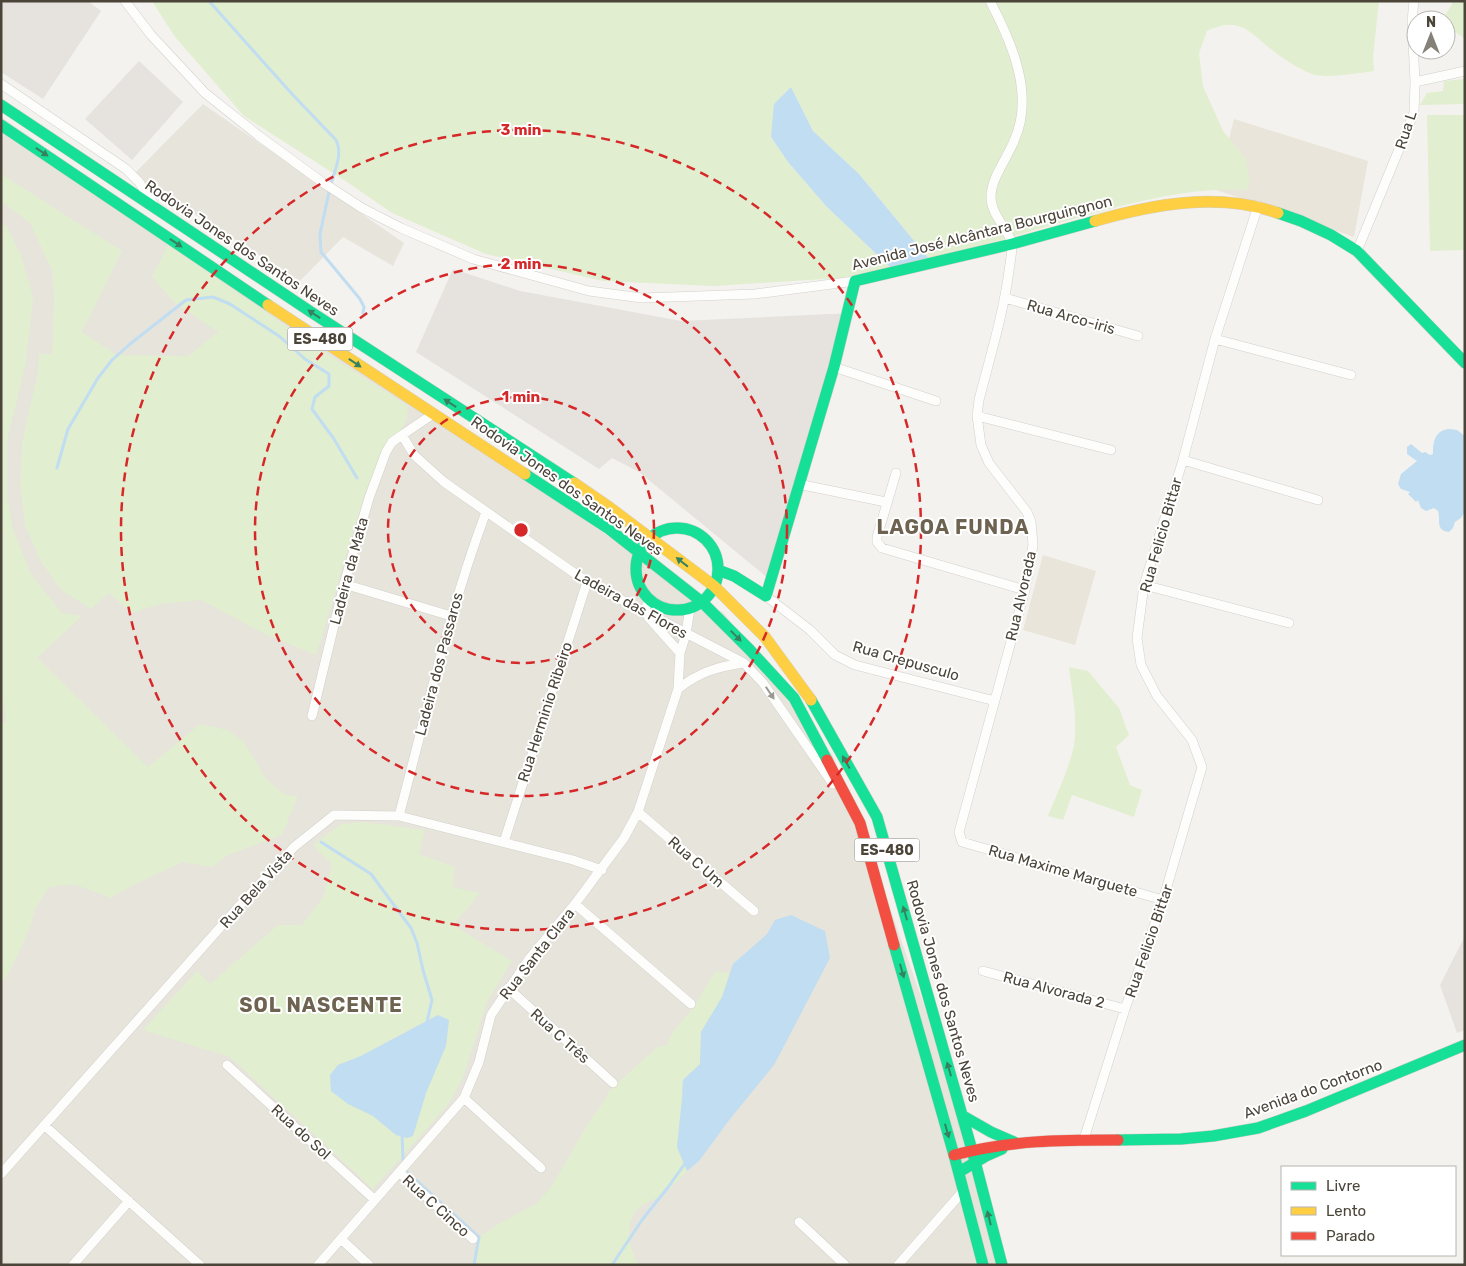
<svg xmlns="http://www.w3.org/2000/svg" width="1466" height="1266" viewBox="0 0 1466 1266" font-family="Rubik,sans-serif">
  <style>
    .residential { fill: #e7e4dc }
    .industrial { fill: #e6e2de }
    .education { fill: #eae5da }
    .green { fill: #e1eecf; fill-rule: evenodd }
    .parking { fill: #e6e3df }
    .water { fill: #c0ddf1 }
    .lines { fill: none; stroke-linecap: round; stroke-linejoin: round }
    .stream { stroke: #c0ddf1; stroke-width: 3 }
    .street-casing { stroke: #d2d0cb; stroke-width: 10 }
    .fast-casing { stroke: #d3cfc5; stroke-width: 12 }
    .slow-casing { stroke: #d3cfc5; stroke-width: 12 }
    .jam-casing { stroke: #d3cfc5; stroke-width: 12 }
    .street { stroke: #fdfdfc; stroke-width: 9 }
    .fast { stroke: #16e098; stroke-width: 11 }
    .slow { stroke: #ffcf43; stroke-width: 11 }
    .jam { stroke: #f24e42; stroke-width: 11 }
    .oneway { fill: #36825f }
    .oneway2 { fill: #9b9791 }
    .ring { fill: none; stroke: #d62828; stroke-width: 2.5; stroke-dasharray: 9 6 }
    .labels { text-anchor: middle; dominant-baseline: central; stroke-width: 4; stroke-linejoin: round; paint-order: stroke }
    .shield { fill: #fff; stroke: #817c74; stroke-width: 1 }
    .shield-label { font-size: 14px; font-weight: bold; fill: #4b4439 }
    .street-label { font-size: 15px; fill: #4b4439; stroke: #fff }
    .district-label { font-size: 20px; font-weight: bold; letter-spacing: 1px; fill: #6e6250; stroke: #fff }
    .centre { fill: #d62828; stroke: #fff; stroke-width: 2.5 }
    .ring-label { font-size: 15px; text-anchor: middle; font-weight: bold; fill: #d62828; stroke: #fff; stroke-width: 4; stroke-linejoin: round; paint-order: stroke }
  </style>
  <rect width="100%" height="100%" fill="#f4f2ee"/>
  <path class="residential" d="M203,104L404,243L393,266L343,237L300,281L133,175Z
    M1,117L433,414L702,602L723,612L833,756L860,823L963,1116L999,1265H1Z"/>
  <path class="industrial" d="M1,1H88L101,11L43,99L1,72Z
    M139,61L183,102L132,160L85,119Z
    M453,269L520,291L681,321L853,313L774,583L639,472L612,458L599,469L416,352Z"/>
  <path class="education" d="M1234,119L1368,161L1354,237L1216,190Z
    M1043,555L1096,571L1075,645L1023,630Z"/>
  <path class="green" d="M152,1H1379L1373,57L1374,71C1356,73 1328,79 1312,74C1298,69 1279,56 1268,47C1246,28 1237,17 1207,31L1199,53L1203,86L1223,131L1245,157L1250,182L1248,190C1194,187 1142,200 1091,214C1037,229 984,246 929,259L859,174L813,131L791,87L771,137L788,162L826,206L891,268L840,278L714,286L603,281L486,254L392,213L347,182L244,116L175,37Z
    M1454,1H1465V39L1446,25V20H1442Z
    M1465,79V104L1420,105L1427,93L1443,91L1444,81Z
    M1427,115H1465V250L1430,251Z
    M1,174L122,251L82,332L117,355L188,356L218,332L176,304L152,277L168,245L332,357L408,406L407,419L360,510L316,655L267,635L201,600L160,604L131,613L109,593L91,609L61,590L41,562L25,525L20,484L22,443L38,372L39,354H52L54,298L52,270L30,223L1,201Z
    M1,223L7,227L21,255L33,297L26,362L7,441V499L14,532L32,576L62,613L82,616L37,658L148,767L200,724L228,730L244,742L266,779L285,795L298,796L282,835L228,855L212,867L183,862L133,885L111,898L74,884L49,887L36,907L28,932L11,969L1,984V724L6,721L1,686Z
    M1069,667L1088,671L1119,708L1129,735L1116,747L1130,785L1142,790L1134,817L1072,795L1063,820L1048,816C1057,793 1069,770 1074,745C1078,720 1072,692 1069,667Z
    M362,822L425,830L419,854L455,867L453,887L480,893L453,925L512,961L487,1002L462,1080L447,1106L373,1189L230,1057L143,1030L197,971L210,984L278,925H302L323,897L332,865L313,845L341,824ZM438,1015L426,1093L413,1135H396L373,1116L338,1065L361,1056Z
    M715,972L730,973L722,997L701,1032L700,1064L683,1080L682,1099L677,1147L687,1171C680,1178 674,1185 667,1191C659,1197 649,1201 640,1207C623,1221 629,1249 639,1265H474L479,1237L499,1224L537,1203L552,1186L587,1125L605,1100L608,1092L656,1048L667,1045L673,1032L695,1005Z"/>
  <path class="parking" d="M1465,936V1030L1457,1033L1440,985Z"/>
  <path class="water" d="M791,87L813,131L859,174L929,259L891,268L826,206L788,162L771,137L774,104Z
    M1450,429L1457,430L1465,436V511L1461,518L1455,522L1453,528L1449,532C1435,530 1441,521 1438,511L1434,508L1426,511L1421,508L1418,500L1416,502L1408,494L1410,492L1401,489L1398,484L1401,474L1417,461L1407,454V447L1411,444L1422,453L1425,452L1430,455L1433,454C1433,441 1435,430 1450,429Z
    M791,915L825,931L830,958L774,1065L730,1119L699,1161L687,1171L677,1147L682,1099L683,1080L700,1064L701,1032L722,997L733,964L767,934L775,920Z
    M438,1015L449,1020L446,1046L426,1093L413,1136L407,1138L396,1135L373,1116L348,1104L331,1091L330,1075L338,1065L361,1056Z"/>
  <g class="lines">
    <path class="stream" d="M209,1L292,94L336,140C343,153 335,170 331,184
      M329,192L320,234L321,252L360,299L364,307L363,313
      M57,468L68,429L98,378L112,360L130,344L186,300L213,297L230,304L279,336L305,359L329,374V386L315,397L312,409L334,439L357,478
      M321,842L371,874L411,928L417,943L423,970L432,1000L427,1022
      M402,1133L403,1159L406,1171L479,1237L474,1265
      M612,1265L642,1220L669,1186L686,1162"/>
    <defs>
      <path id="street" d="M125,1L151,35L205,93L259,136L322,182L362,208L401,228L473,259L589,291L642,298L755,294L855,281
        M990,1C1012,43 1035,95 1014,141C1007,159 991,178 991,197C991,216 1011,232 1012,245C1012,253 1010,263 1009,271C1003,315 990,357 979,400L977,416L981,445L989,463L1027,512L1031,522L1033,545L1025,590L959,832L962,842L1163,900
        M1415,82L1465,71
        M1,84L126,169L139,182L153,203
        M1357,251L1414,113L1415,82L1412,21L1414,1
        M1005,298L1138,336
        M1215,339L1351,375
        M834,367L936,401
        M433,414L402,435L414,455L444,482L587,582L744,663L763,683L833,784
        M977,416L1111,450
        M1183,460L1318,500
        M896,473L877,537V542L882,548L1025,590
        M798,484L886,502
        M344,584L451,616
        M1144,585L1289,623
        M766,596L810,630L835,655L855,665L995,701
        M643,611L651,600
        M648,617L680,653
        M678,689C699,672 717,667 743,663
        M312,716L344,584L369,498L386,452L392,442L402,435
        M638,812L754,911
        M399,816C426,714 449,611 486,512
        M504,842L587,582
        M575,904L691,1004
        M983,971L1125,1009
        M508,988L613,1083
        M227,1065L375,1200
        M464,1098L541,1168
        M45,1126L200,1265
        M1084,1139L1125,1009L1163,900L1202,767L1192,740L1157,696L1141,665L1137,638L1144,585L1183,460L1215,339L1258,206
        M399,1172L473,1239
        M1,1174L241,904L294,847L334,815L399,816L573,860L602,870
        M799,1222L845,1265
        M341,1239L369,1265
        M73,1265L129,1201
        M318,1265L464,1098L479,1062L491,1015L529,959L575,904L624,838L638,812L678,689L680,653L686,634L690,608
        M898,1265L964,1190"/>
      <path id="fast" d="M1,105L311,312L574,483
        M1,125L268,305
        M1278,213L1301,221L1331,235L1357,251L1465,363
        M525,474L609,529L702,602L750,650L794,698L827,760
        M636 569a41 41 0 1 1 82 0a41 41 0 1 1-82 0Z
        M718,570L734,576L766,596L834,367L855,281L1012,244L1095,221
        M811,700L877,817L972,1150L1002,1265
        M894,945L954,1155L983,1265
        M963,1116L991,1132L1016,1143
        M1118,1140L1181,1139L1213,1136L1258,1128L1306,1111L1465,1045
        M959,1172L986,1156L1002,1149"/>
      <path id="slow" d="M1095,221C1154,204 1218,192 1278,213
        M268,305L525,474
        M574,483L609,507L714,586L765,637L811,700"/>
      <path id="jam" d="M827,760L860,823L894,945
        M954,1155C1012,1140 1059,1140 1118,1140"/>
    </defs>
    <use href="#street" class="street-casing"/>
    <use href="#fast" class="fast-casing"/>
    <use href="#slow" class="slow-casing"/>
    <use href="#jam" class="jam-casing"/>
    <use href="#street" class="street"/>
    <use href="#fast" class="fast"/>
    <use href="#slow" class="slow"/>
    <use href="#jam" class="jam"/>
  </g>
  <defs><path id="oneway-solid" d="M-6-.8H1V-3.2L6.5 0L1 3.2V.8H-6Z" transform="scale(1.25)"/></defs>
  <g class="oneway">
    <use href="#oneway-solid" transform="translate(42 152) rotate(34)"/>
    <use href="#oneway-solid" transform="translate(176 243) rotate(34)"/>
    <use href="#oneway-solid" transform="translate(314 314) rotate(-147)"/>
    <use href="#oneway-solid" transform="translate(355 363) rotate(34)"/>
    <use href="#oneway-solid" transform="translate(450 403) rotate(-147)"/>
    <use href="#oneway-solid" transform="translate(682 562) rotate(-142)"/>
    <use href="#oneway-solid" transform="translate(736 636) rotate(45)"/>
    <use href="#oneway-solid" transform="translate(846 762) rotate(-120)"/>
    <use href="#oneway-solid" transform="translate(905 913) rotate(-106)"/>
    <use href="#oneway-solid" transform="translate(902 971) rotate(74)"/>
    <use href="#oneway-solid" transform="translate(949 1069) rotate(-106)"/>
    <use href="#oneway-solid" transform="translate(947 1131) rotate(74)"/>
    <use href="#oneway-solid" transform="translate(989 1218) rotate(-104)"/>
  </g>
  <use class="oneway2" href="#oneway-solid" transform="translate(770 693) rotate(56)"/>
  <g class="ring">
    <circle cx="521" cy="530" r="133"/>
    <circle cx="521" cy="530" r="266"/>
    <circle cx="521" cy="530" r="400"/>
  </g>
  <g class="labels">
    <g class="shield">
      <rect x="287.5" y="327.5" width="65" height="23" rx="4"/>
      <rect x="854.5" y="838.5" width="65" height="23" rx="4"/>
    </g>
    <g class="shield-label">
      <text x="320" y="339">ES-480</text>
      <text x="887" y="850">ES-480</text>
    </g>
    <g class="street-label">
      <text transform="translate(1406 130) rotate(-72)">Rua L</text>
      <text transform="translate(982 233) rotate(-14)">Avenida José Alcântara Bourguingnon</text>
      <text transform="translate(242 248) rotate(34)">Rodovia Jones dos Santos Neves</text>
      <text transform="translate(1071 317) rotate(16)">Rua Arco-iris</text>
      <text transform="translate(567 486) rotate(35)">Rodovia Jones dos Santos Neves</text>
      <text transform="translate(1161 535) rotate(-74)">Rua Felicio Bittar</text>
      <text transform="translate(349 571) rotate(-75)">Ladeira da Mata</text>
      <text transform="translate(1021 596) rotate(-77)">Rua Alvorada</text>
      <text transform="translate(631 604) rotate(29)">Ladeira das Flores</text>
      <text transform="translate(906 661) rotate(16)">Rua Crepusculo</text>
      <text transform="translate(439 664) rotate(-75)">Ladeira dos Passaros</text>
      <text transform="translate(545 712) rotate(-72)">Rua Herminio Ribeiro</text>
      <text transform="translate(696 862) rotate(41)">Rua C Um</text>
      <text transform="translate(1063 871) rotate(16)">Rua Maxime Marguete</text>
      <text transform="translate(256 889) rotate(-48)">Rua Bela Vista</text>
      <text transform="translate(1149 941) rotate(-71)">Rua Felicio Bittar</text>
      <text transform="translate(537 954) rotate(-52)">Rua Santa Clara</text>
      <text transform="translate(1054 990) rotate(15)">Rua Alvorada 2</text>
      <text transform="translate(943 991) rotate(74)">Rodovia Jones dos Santos Neves</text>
      <text transform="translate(560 1036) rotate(42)">Rua C Três</text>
      <text transform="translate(1313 1089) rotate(-20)">Avenida do Contorno</text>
      <text transform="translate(301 1132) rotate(42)">Rua do Sol</text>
      <text transform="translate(436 1206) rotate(42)">Rua C Cinco</text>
    </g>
    <g class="district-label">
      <text x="953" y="527">LAGOA FUNDA</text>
      <text x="321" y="1005">SOL NASCENTE</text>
    </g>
  </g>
  <circle cx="521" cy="530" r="8" class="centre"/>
  <g class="ring-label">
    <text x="521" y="135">3 min</text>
    <text x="521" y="269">2 min</text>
    <text x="521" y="402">1 min</text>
  </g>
  <rect width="1466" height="1266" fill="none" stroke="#4b4439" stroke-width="5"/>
  <rect x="1281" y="1166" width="175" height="90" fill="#ffffff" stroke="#b7b4b0"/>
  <rect x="1291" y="1182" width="25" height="8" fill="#16e098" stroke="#b7b4b0"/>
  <text x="1326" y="1191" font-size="15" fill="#4b4439">Livre</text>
  <rect x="1291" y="1207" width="25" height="8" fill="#ffcf43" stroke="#b7b4b0"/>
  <text x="1326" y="1216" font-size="15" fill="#4b4439">Lento</text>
  <rect x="1291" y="1232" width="25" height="8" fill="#f24e42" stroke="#b7b4b0"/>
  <text x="1326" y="1241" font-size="15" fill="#4b4439">Parado</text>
  <g transform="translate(1431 35)"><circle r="24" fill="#ffffff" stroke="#b7b4b0"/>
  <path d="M0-4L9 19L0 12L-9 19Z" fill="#868178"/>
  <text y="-8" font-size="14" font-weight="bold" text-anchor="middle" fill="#4b4439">N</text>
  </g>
</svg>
